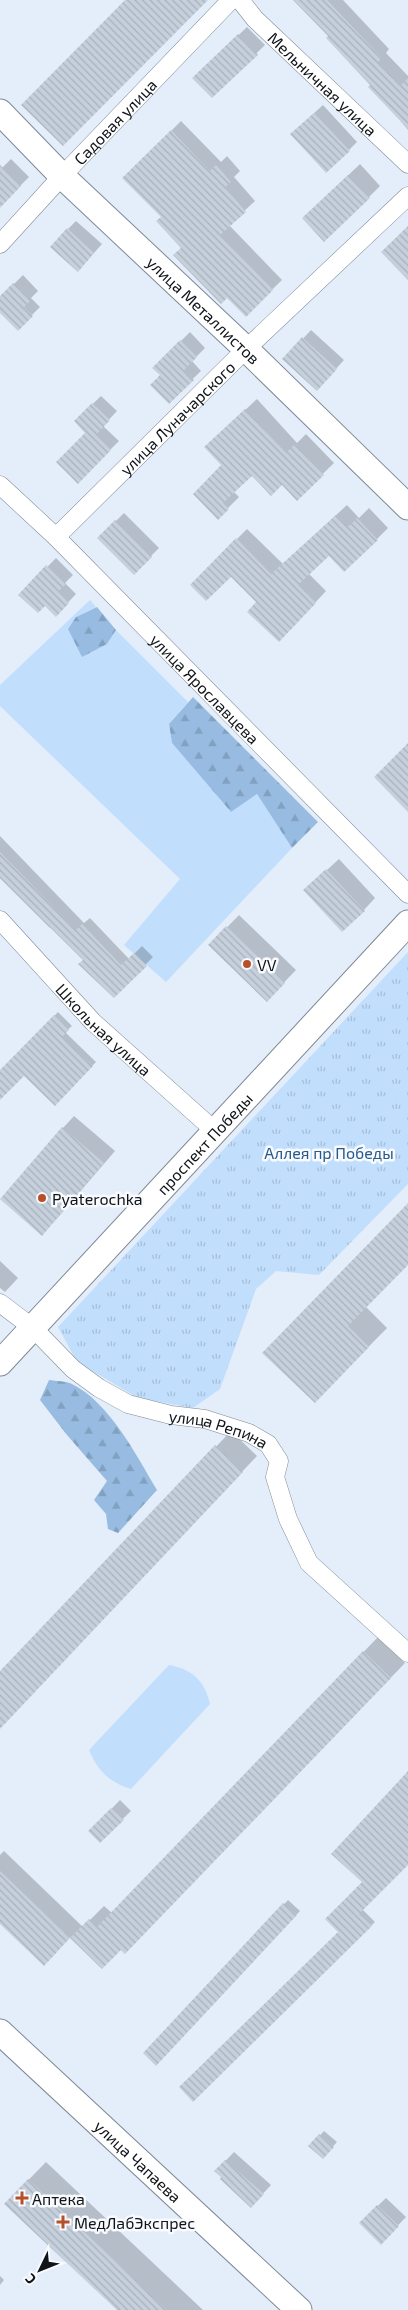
<svg xmlns="http://www.w3.org/2000/svg" width="408" height="2310" viewBox="0 0 408 2310" font-family="'Exo 2',sans-serif">
  <style>
    .grass { fill: #c1defd }
    .forest { fill: url(#forest-firs) }
    .park { fill: url(#park-tufts) }
    .shadow { fill: #0003 }
    .building { fill: url(#building-back-hatch) }
    .lines { fill: none; stroke-linecap: round; stroke-linejoin: round }
    .street-casing { stroke: #7f8994; stroke-width: 19 }
    .secondary-casing { stroke: #7f8994; stroke-width: 27 }
    .street { stroke: #fff; stroke-width: 18 }
    .secondary { stroke: #fff; stroke-width: 25 }
    .poi-dot { fill: #b7502a; stroke: #f8fafd; stroke-width: 2 }
    .labels { text-anchor: middle; dominant-baseline: central; stroke-width: 5; stroke-linejoin: round; paint-order: stroke }
    .street-label { font-size: 16px; fill: #101418; stroke: #f8fafd }
    .poi-label { font-size: 16px; fill: #101418; stroke: #f8fafd; text-anchor: start }
    .park-label { font-size: 16px; fill: #275a8a; stroke: #f8fafd }
  </style>
  <defs>
    <pattern id="forest-firs" width="22" height="20" patternUnits="userSpaceOnUse" patternTransform="scale(1.25)"><rect width="22" height="20" fill="#98bce1"/><path d="M5 1l3.5 6h-7zM16 11l3.5 6h-7z" fill="#82a1c0"/></pattern>
    <pattern id="park-tufts" width="24" height="20" patternUnits="userSpaceOnUse" patternTransform="scale(1.25)"><rect width="24" height="20" fill="#c1defd"/><path d="M3 7l-1-3M5 7V3M7 7l1-3M15 17l-1-3M17 17v-4M19 17l1-3" fill="none" stroke="#a5bed8"/></pattern>
    <pattern id="building-back-hatch" width="6" height="6" patternUnits="userSpaceOnUse" patternTransform="scale(1.25)"><rect width="6" height="6" fill="#c5d0dc"/><path d="M-1 5l2 2M0 0l6 6M5-1l2 2" fill="none" stroke="#a8b2bc"/></pattern>
  </defs>
  <rect width="100%" height="100%" fill="#e3eefa"/>
  <path class="grass" d="M90,600L96,607L76,617L82,656L107,644L116,630L188,702L169,724L172,743L231,812L257,794L292,848L166,982L124,945L180,879L0,706V685Z
    M169,1665C192,1669 205,1681 210,1704L131,1789C109,1782 98,1771 89,1750Z"/>
  <path class="forest" d="M97,607L116,630L107,644L82,657L68,629L76,617Z
    M193,697L318,822L292,848L257,794L231,812L172,743L169,724Z
    M49,1380C56,1381 66,1381 72,1384C110,1403 136,1455 157,1490L118,1533L108,1529L106,1514L94,1500L107,1481L67,1435L40,1400Z"/>
  <path class="park" d="M408,952V1184L319,1275L276,1271L256,1289L220,1389L193,1408L138,1398L77,1362L58,1327Z"/>
  <path class="shadow" d="M295,0H343L389,49L386,53L408,76V130L330,36Z
    M247,27L265,45L212,97L202,70Z
    M323,105L357,142L349,150L300,126Z
    M181,121L221,162L227,156L240,171L234,177L255,201L229,225L282,280L246,315L182,248L162,217L124,178Z
    M11,159L29,177L0,206V170Z
    M360,164L380,186L369,197L315,207Z
    M76,221L102,244L86,262L68,229Z
    M23,275L38,291L31,298L40,307L18,329L0,311V298Z
    M311,330L344,360L325,381L284,359Z
    M190,332L205,348L192,361L201,371L169,402L161,375L154,368Z
    M101,396L117,411L103,426L119,441L78,482L87,433L75,421Z
    M257,399L297,443L306,434L334,463L297,499L282,484L252,474L233,491L239,497L218,518L223,465L217,436Z
    M347,505L359,518L369,508L388,528L377,539L329,555L309,574L326,591L290,630L258,602L231,575L191,585L247,529L283,564Z
    M124,513L159,548L134,573L99,538Z
    M56,558L73,575L65,583L76,594L56,615L45,605L20,595Z
    M0,836L84,923L90,918L129,959L142,946L153,957L114,997L84,960L52,926L50,928L0,878Z
    M339,859L375,898L364,910L317,879Z
    M239,915L296,970L267,1000L210,945Z
    M58,1012L72,1026L65,1032L96,1062L59,1100L24,1074L0,1098V1072Z
    M74,1116L115,1151L54,1222L63,1128Z
    M408,1205V1263L366,1307L387,1328L333,1383L264,1353Z
    M0,1261L18,1278L5,1292L0,1288Z
    M231,1431L257,1456L0,1728V1673Z
    M378,1637L405,1663L139,1938L121,1949L102,1967L70,1937L44,1964L0,1922V1855L4,1851L83,1927L104,1906L112,1913Z
    M408,1773V1863L362,1909L375,1922L193,2100L339,1932L364,1882Z
    M120,1800L131,1811L100,1841L90,1831Z
    M288,1900L300,1911L156,2064L145,2053Z
    M324,2131L337,2142L327,2153L310,2146Z
    M234,2152L271,2185L259,2198L223,2177L216,2171Z
    M46,2162L203,2310H118L5,2204Z
    M386,2198L406,2217L381,2243L360,2223Z
    M0,2276L4,2280L0,2285Z"/>
  <path class="building" d="M125,0H208L63,146L21,105Z
    M293,0H327L382,58L378,62L401,85L408,78V129L368,87L370,85L326,38L328,36Z
    M238,34L258,55L212,98L192,78Z
    M314,113L350,151L326,173L290,134Z
    M171,130L210,171L216,165L231,182L225,187L246,212L220,235L273,290L246,317L227,298L221,304L173,255L181,248L156,221L161,217L122,178Z
    M0,165L21,186L0,208Z
    M348,175L370,198L324,242L302,218Z
    M408,226V280L381,252Z
    M67,228L94,253L78,272L50,247Z
    M13,283L31,300L24,307L33,316L18,331L0,313V296Z
    M302,337L337,369L317,391L282,359Z
    M180,340L197,357L184,370L194,380L169,404L150,385L160,375L152,368Z
    M92,403L110,420L96,435L111,450L78,484L56,462L85,433L74,421Z
    M245,409L286,453L295,444L324,475L297,501L282,485L271,496L252,476L223,503L229,509L218,520L193,494L221,465L204,447Z
    M336,515L348,527L357,518L378,540L344,572L329,556L298,585L316,603L279,642L247,612L256,602L231,577L206,601L190,585L236,538L271,574Z
    M115,520L152,557L134,575L97,538Z
    M46,565L66,584L58,592L69,603L56,617L45,606L38,613L18,595Z
    M408,743V812L374,777Z
    M0,852L76,930L82,924L121,965L134,953L147,966L114,998L78,964L83,960L0,878Z
    M326,869L365,911L342,932L303,890Z
    M226,926L285,983L267,1002L208,945Z
    M54,1015L69,1030L62,1037L93,1066L55,1106L24,1076L0,1100V1070Z
    M62,1127L104,1163L42,1236L0,1199Z
    M408,1203V1265L348,1326L369,1347L315,1403L262,1353Z
    M215,1445L243,1472L0,1729V1671Z
    M363,1651L391,1678L125,1954L121,1950L102,1969L70,1938L89,1919L97,1927Z
    M408,1771V1865L359,1914L372,1926L193,2102L179,2087L338,1932L325,1919L362,1882L331,1854Z
    M111,1808L124,1820L100,1843L88,1831Z
    M0,1871L70,1938L44,1966L0,1924Z
    M283,1903L297,1915L156,2066L143,2053Z
    M319,2134L334,2147L323,2159L308,2146Z
    M225,2160L264,2194L251,2208L220,2179L221,2177L214,2171Z
    M28,2179L167,2310H117L4,2204Z
    M377,2205L399,2226L381,2245L359,2223Z"/>
  <g class="lines">
    <defs>
      <g id="street">
        <path id="s1" d="M240,0L255,19L408,164"/>
        <path id="s2" d="M0,244L62,176L231,0"/>
        <path id="s3" d="M0,485L56,537L408,894"/>
        <path id="s4" d="M56,537L246,349L408,196"/>
        <path id="s5" d="M0,920L93,1022L215,1131"/>
        <path id="s6" d="M0,1303L33,1328L73,1369L99,1388L128,1404L171,1415L205,1419L249,1433L268,1444L279,1461L275,1477L288,1519L309,1563L408,1653"/>
      </g>
      <g id="secondary">
        <path id="s7" d="M0,112L62,176L246,349L408,507"/>
        <path id="s8" d="M0,1363L408,923"/>
        <path id="s9" d="M0,2032L299,2310"/>
      </g>
    </defs>
    <use href="#street" class="street-casing"/>
    <use href="#secondary" class="secondary-casing"/>
    <use href="#street" class="street"/>
    <use href="#secondary" class="secondary"/>
  </g>
  <g class="poi-dot">
    <circle cx="247" cy="964" r="5"/>
    <circle cx="42" cy="1198" r="5"/>
    <path d="M19.5 2190.5h5v5h5v5h-5v5h-5v-5h-5v-5h5z"/>
    <path d="M60.5 2214.5h5v5h5v5h-5v5h-5v-5h-5v-5h5z"/>
  </g>
  <g class="labels">
    <g class="street-label">
      <text stroke="none"><textPath href="#s1" startOffset="118">Мельничная улица</textPath></text>
      <text stroke="none"><textPath href="#s2" startOffset="168">Садовая улица</textPath></text>
      <text stroke="none"><textPath href="#s7" startOffset="284">улица Металлистов</textPath></text>
      <text stroke="none"><textPath href="#s4" startOffset="170">улица Луначарского</textPath></text>
      <text stroke="none"><textPath href="#s3" startOffset="289">улица Ярославцева</textPath></text>
      <text stroke="none"><textPath href="#s5" startOffset="151">Школьная улица</textPath></text>
      <text stroke="none"><textPath href="#s8" startOffset="300">проспект Победы</textPath></text>
      <text stroke="none"><textPath href="#s6" startOffset="258">улица Репина</textPath></text>
      <text stroke="none"><textPath href="#s9" startOffset="189">улица Чапаева</textPath></text>
    </g>
    <g class="poi-label">
      <text x="257" y="964">VV</text>
      <text x="52" y="1198">Pyaterochka</text>
      <text x="32" y="2198">Аптека</text>
      <text x="74" y="2222">МедЛабЭкспрес</text>
    </g>
    <g class="park-label">
      <text x="329" y="1152">Аллея пр Победы</text>
    </g>
  </g>
  <g transform="translate(40 2270) rotate(227)" stroke="#f8fafd" stroke-width="4" paint-order="stroke">
  <path d="M0-4L9 19L0 12L-9 19Z" fill="#101418"/>
  <text y="-8" font-size="14" font-weight="bold" text-anchor="middle" fill="#101418">С</text>
  </g>
</svg>
